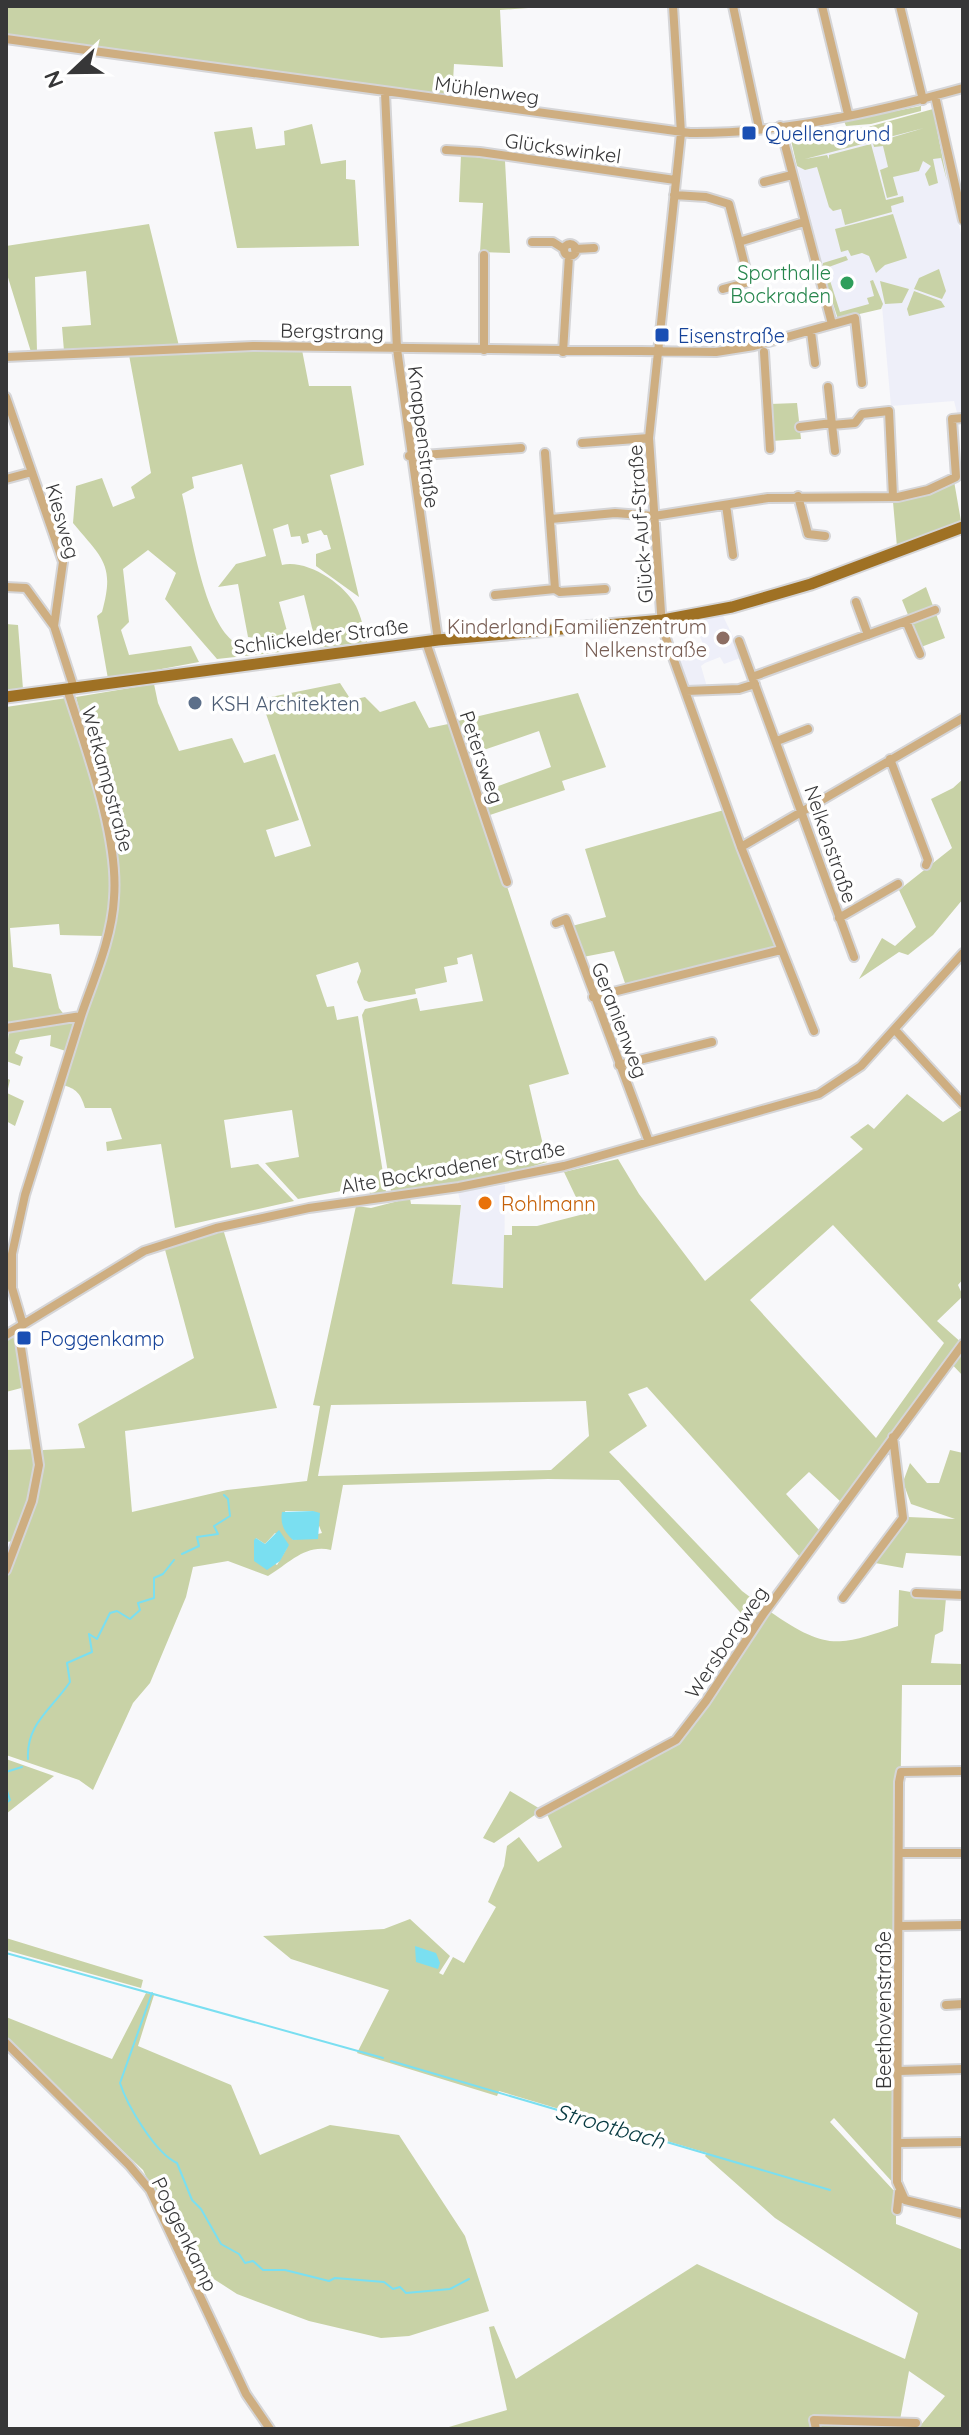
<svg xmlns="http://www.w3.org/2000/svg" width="969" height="2435" viewBox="0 0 969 2435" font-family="Quicksand,sans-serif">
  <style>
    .built { fill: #eeeff9 }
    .green { fill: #c8d2a6; fill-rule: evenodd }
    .water { fill: #7adff1 }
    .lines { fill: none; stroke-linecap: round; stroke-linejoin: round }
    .stream { stroke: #7adff1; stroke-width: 2 }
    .minor-casing { stroke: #d5d5d7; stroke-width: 12 }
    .major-casing { stroke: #d5d5d7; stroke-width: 15 }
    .minor { stroke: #ceae81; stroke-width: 8 }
    .major { stroke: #9f7124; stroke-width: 11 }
    .transit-dot { fill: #1a4fb4; stroke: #fff; stroke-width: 3 }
    .leisure-dot { fill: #2e9e5b; stroke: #fff; stroke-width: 3 }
    .education-dot { fill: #8d6e63; stroke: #fff; stroke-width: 3 }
    .service-dot { fill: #5c6f8a; stroke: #fff; stroke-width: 3 }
    .food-dot { fill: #e8710a; stroke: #fff; stroke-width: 3 }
    .labels { text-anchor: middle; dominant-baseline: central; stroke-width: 7; stroke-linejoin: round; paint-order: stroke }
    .street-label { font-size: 20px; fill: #373738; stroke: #fff }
    .transit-label { font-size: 20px; fill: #164399; stroke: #fff; text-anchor: start }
    .leisure-label { font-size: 20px; fill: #27864d; stroke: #fff; text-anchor: end }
    .education-label { font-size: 20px; fill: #785e54; stroke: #fff; text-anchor: end }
    .service-label { font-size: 20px; fill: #4e5e75; stroke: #fff; text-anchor: start }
    .food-label { font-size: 20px; fill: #c56008; stroke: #fff; text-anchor: start }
    .water-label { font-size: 22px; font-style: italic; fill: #063940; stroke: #fff }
  </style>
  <rect width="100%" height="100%" fill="#f8f8fa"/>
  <path class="built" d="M933,111L963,243V415L957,413L954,401L891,406L882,306L836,318L790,137L869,128Z
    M723,616L743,657L724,664L720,657L705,663L701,666L707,687H690L678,660L706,652L694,621Z
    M505,1185L504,1288L452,1284L461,1205L458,1192Z"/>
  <path class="green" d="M6,6H555L500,10L503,67L454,64L452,99L6,36Z
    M921,106V111L871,124L846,126L844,121Z
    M933,109L947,181L941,158L933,159L938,183L929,186L925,174L931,166L923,161L919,171L893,177L898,195L887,198L880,170L888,167L883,146L874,147L873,143L924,128L805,159L827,155L829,159V155L871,144L886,200L903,196L904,202L891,206L892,212L845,225L841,209L833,211L829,207L817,167L805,170L797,166L790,136L868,127Z
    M312,124L321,164L346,160V179L355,180L359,246L237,248L214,132L252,127L256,149L285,145L284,131Z
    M461,155L505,161L510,253L480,252L483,203L459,202Z
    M893,214L907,258L885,265L876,273L869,256L862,253L851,256L848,250L841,252L835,229Z
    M149,224L179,346L64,351L62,327L91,325L86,271L35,277L37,351L31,352L6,271V246Z
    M846,256L848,260L826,268L840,312L869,304L867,298L874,296L870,281L873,280L883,304L881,309L838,319L822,270L823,263Z
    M939,269L946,291L942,299L914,289L919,278Z
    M880,281L909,289L902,303L885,304Z
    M914,291L941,301L945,307L909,316L907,309Z
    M253,348L302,350L309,386H351L364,465L330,475L359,597L316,566V554L331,549L327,535H324L321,530L307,534L309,542L302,544L300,536L291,537L288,524L273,529L282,565C306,559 344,583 356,606C361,616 364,630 367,642L317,648L304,595L279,602L290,642L248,637L238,584L218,587L236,564L266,556L242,464L192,477L194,488L182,494C191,530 204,627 238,644C248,649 264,647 275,647L280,652L217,659L165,599L176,573L148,550L123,569L129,622L121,630L129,655L191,646L199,662L108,679L97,616L102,612C115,565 103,559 73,523L76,486L102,478L113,507L135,498L131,487L151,473L129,355Z
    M797,403L801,439L772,441L770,404Z
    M954,481L961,521L897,547L893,502L929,494Z
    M926,587L945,638L921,647L902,600Z
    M6,624L18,625L23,689L6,692Z
    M340,683L351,700L365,697L380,712L415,701L429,728L453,723L569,1074L529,1085L547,1162L501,1176L391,1191L362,1015L365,1009L417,998L420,1011L483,1001L472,954L457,958L458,964L444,967L447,982L415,989L416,994L369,1002L364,1000L357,982L361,971L358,962L316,975L327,1007L334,1006L337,1020L358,1016L386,1192L370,1194L368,1186L298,1199L265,1163L299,1157L292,1110L224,1120L231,1168L258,1164L294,1201L175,1228L161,1144L107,1151L106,1142L122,1139L111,1108H85C81,1094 76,1088 62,1085L72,1053L50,1046L51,1035L20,1040L15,1053L23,1057L20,1066L6,1061L9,1029L74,1019L81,1022L117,901L119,885L114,845L76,697L154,684L158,703L179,751L232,738L244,763L275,754L299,820L266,830L275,857L311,846L261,699Z
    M578,693L606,767L562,781L565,790L487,816L482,792L551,767L539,731L469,755L458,721Z
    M67,698C90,779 125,852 103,936L60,935L59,924L10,928L13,967L51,974L59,1008L65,1016L6,1025V707Z
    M963,779V899L933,935L908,955L899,952L859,979L882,938L895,946L916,927L899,890L952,848L931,799L953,788Z
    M724,810L776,948L626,986L614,951L583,957L572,926L606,917L585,849Z
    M6,1078L10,1080L7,1093L24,1101L15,1126L6,1121Z
    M907,1094L943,1122L963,1109V1279L958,1285L963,1296L937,1321L963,1344V1376L946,1358L841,1502L809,1472L786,1494L819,1530L800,1557L647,1387L628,1394L647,1426L609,1452L742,1591L762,1606L750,1623L619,1480L548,1479L343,1485L331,1550C305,1544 290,1563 268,1576L228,1561L193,1567L186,1597L150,1683L133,1703L93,1790L79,1780L6,1755V1575L35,1500L43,1450L85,1448L78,1424L194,1358L164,1246L223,1229L277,1408L125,1431L132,1512L227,1490L307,1481L320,1406L313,1405L356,1206L371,1208L410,1198L411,1204L461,1205L452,1284L503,1288L504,1235H512V1226H537L584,1214L564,1172L618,1159L639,1194L705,1281L863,1149L850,1137L868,1124L874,1129ZM833,1225L944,1343L876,1438L750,1300ZM586,1401L589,1436L551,1470L318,1476L331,1405ZM285,1511H313L322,1533L293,1540ZM275,1533L283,1537L287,1548L277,1565L254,1550L256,1538L265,1544Z
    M17,1335L25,1387L6,1392V1341Z
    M37,1449L35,1479L15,1541L6,1542V1450Z
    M950,1450L963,1453V1556L906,1553L903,1568L875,1563L908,1517L955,1519L911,1504L903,1482L910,1463L927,1483H939Z
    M899,1590L946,1598L943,1631L935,1635L931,1663L963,1664V1685H902L895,2185L834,2118L830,2122L896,2193V2224L963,2250V2429H442L507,2410L489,2327L494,2326L516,2379L697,2264L905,2359L918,2313L775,2218L705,2156L707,2153L499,2091L497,2096L357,2053L389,1990L291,1959L263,1936L384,1929L410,1919L450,1956L439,1973L443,1975L453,1957L464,1963L496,1907L488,1902L504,1866L507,1846L519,1837L538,1862L562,1847L546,1812L676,1742L712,1700L769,1611C825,1649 835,1648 898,1626ZM909,2371L945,2396L920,2426L811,2419L900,2420Z
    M6,1759L54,1776L6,1814Z
    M510,1791L542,1810L494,1843L483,1838Z
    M6,1938L143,1980L141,1988L6,1950Z
    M146,1993L154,1995L138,2046L231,2085L260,2155L330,2125L399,2135L465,2236L489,2311L409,2336L381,2338L309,2321L237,2294L186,2261L143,2170L6,2040V2017L112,2059Z"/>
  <path class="water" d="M313,1511L320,1513L318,1539L293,1540C284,1532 280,1524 282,1512Z
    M279,1530L289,1545L280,1561L267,1570L254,1561V1540L256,1538L265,1544Z
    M415,1946L436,1953L440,1963L438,1969L416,1962Z"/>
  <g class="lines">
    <path class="stream" d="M182,1554L199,1546L197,1537L218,1534L214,1526L230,1516L228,1499L224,1495
      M28,1759C26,1724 51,1710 70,1682L67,1663L92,1652L89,1634L97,1639L110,1613L117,1611L130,1619L140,1610L138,1603L154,1598V1578L163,1574L174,1560
      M6,1772L22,1767
      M6,1788L10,1800L6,1803
      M6,1953L383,2058
      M152,1993L120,2083C127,2105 155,2153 177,2163L192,2200L201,2209L221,2244L239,2254L245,2263L253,2261L263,2270H285L329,2281L335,2278L384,2282L393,2289L400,2287L406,2293L450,2289L469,2279
      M391,2061L830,2190"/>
    <defs>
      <path id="minor" d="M673,6L681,133L649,438L662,627L741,847L814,1031
        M733,6L759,128
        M822,6L848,114
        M900,6L923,100
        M6,39L690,133C781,134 876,112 963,88
        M385,93L397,349L438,640
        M935,96L963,220
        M780,126L832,324
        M446,150L480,152L675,180
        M764,182L792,175
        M674,195L706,197L729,204L739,242
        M532,242H553L564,249
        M564 250a6 6 0 1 1 12 0a6 6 0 1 1-12 0Z
        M575,249L594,248
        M484,255V350
        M723,289L749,282L739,242L804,222
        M811,332L815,363
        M563,352L569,256
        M764,352L770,449
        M6,357L253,346L716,352L754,346L855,318L862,383
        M828,387L832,425L855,423L862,414L889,411L893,497
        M6,397L63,562L54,626L74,688
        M832,425L835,451
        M800,427L832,423
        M582,443L649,438
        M545,453L555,589L560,592L605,589
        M409,456L521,448
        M6,479L32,472
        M798,496L808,534L825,536
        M726,505L733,555
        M551,519L615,513L654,516L768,498L898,497L928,490L956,477L952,419L963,418
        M6,587L26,588L53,625
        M495,595L555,589
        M856,602L868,635
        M906,621L935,610
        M739,641L854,957
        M426,642L507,882
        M752,677L906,621L920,654
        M686,691L739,689L755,684
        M777,741L808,729
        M890,759L928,860L926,865
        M741,847L963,718
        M839,918L898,884
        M556,923L566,919L649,1142
        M593,997L781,950
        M6,1028L81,1016C94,978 112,938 114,898C119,836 86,749 67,689
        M896,1031L963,1104
        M619,1065L712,1042
        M23,1325L12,1288V1254L25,1195L81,1016
        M6,1335L144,1251L216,1228L309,1208L459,1187L564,1166L819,1094L861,1066L963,953
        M6,1570L32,1501L39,1465L18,1328
        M916,1593L963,1595
        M843,1598L903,1518L893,1437
        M963,1771L901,1772L899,1782L897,2182L905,2200L963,2214
        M540,1813L676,1740L706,1701L764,1613L963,1344
        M900,1853H963
        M899,1926L963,1925
        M946,2005L963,2004
        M6,2043L129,2165L150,2190L246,2394L270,2429
        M899,2071L963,2069
        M899,2143L963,2142
        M897,2210L899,2192
        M816,2429L814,2420L916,2423"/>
      <path id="major" d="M6,697L438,640L663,620L732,607L811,584L963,527"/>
    </defs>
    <use href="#minor" class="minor-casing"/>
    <use href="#major" class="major-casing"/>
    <use href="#minor" class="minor"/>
    <use href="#major" class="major"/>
  </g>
  <g class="transit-dot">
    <rect x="741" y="125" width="16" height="16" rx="4"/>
    <rect x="654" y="327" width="16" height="16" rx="4"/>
    <rect x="16" y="1330" width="16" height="16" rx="4"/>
  </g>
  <circle class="leisure-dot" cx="847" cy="283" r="8"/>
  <circle class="education-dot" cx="723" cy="638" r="8"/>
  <circle class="service-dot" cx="195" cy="703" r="8"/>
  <circle class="food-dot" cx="485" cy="1203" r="8"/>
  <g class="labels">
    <g class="street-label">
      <text transform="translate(487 90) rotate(8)">Mühlenweg</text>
      <text transform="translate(563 148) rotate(8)">Glückswinkel</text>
      <text transform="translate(332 331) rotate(1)">Bergstrang</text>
      <text transform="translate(424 437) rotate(83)">Knappenstraße</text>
      <text transform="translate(63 521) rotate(74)">Kiesweg</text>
      <text transform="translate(640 524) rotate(-94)">Glück-Auf-Straße</text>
      <text transform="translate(321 636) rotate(-7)">Schlickelder Straße</text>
      <text transform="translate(482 757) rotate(71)">Petersweg</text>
      <text transform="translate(108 779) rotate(75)">Wetkampstraße</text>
      <text transform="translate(831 844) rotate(71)">Nelkenstraße</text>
      <text transform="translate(620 1020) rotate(69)">Geranienweg</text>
      <text transform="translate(453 1167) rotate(-10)">Alte Bockradener Straße</text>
      <text transform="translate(726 1642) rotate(-56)">Wersborgweg</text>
      <text transform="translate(883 2010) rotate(-90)">Beethovenstraße</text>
      <text transform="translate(185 2234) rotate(64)">Poggenkamp</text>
    </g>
    <g class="transit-label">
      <text x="765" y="133">Quellengrund</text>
      <text x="678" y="335">Eisenstraße</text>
      <text x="40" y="1338">Poggenkamp</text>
    </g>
    <g class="leisure-label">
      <text x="831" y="272">Sporthalle<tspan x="831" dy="23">Bockraden</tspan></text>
    </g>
    <g class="education-label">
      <text x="707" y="626">Kinderland Familienzentrum<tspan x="707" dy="23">Nelkenstraße</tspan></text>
    </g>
    <g class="service-label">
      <text x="211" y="703">KSH Architekten</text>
    </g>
    <g class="food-label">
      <text x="501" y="1203">Rohlmann</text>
    </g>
    <g class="water-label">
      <text transform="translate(610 2126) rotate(16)">Strootbach</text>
    </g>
  </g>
  <rect width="969" height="2435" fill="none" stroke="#373738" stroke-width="16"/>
  <g transform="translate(72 72) rotate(248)" stroke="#ffffff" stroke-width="6" paint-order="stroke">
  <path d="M0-6L14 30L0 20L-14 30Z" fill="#373738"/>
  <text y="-12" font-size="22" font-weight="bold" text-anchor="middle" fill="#373738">N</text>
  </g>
</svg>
